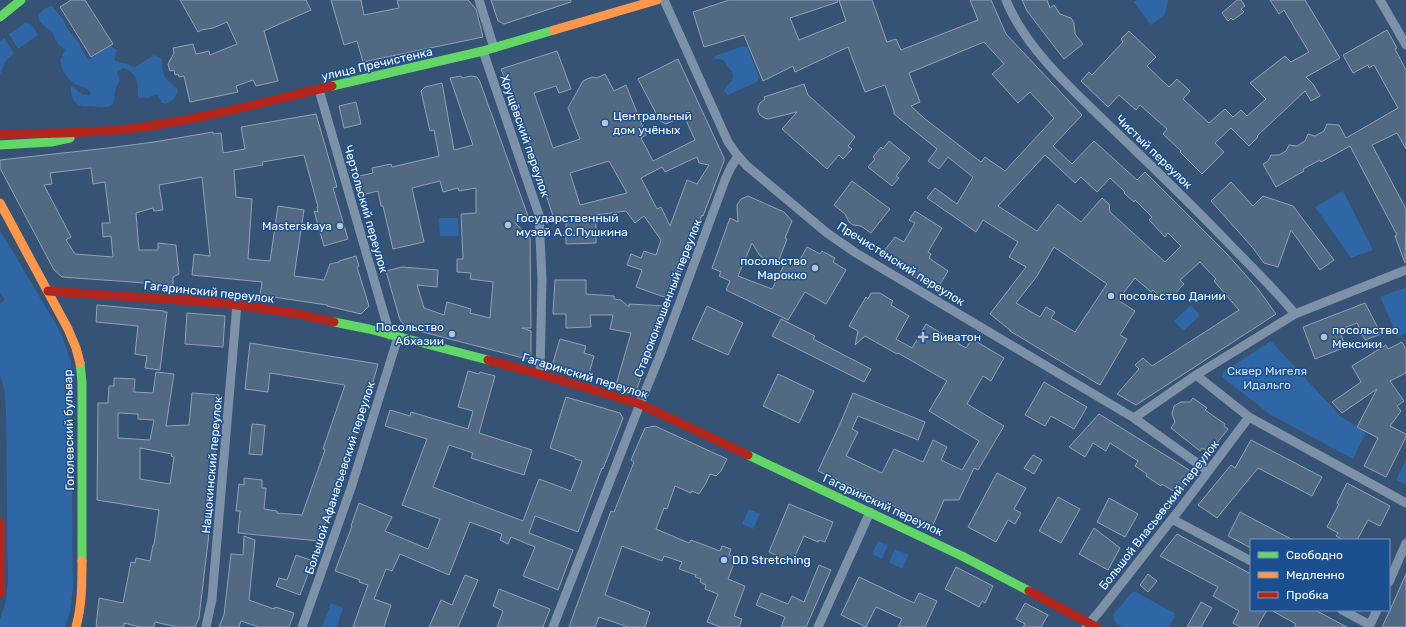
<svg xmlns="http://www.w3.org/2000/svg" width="1406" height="627" viewBox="0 0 1406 627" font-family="Rubik,sans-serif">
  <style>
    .green { fill: #2f66a5 }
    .building { fill: #526984; stroke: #92a2b6; fill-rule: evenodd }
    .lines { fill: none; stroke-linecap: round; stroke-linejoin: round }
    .street { stroke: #7d92a8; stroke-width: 9 }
    .fast { stroke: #63d668; stroke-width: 9 }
    .slow { stroke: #ff974d; stroke-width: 9 }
    .jam { stroke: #b3261e; stroke-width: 9 }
    .poi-dot { fill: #b9c2ce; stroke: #1b4f8f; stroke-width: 1.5 }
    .labels { text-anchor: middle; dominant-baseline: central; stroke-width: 3; stroke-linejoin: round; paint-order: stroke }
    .street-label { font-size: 12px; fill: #fff; stroke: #1b4f8f }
    .poi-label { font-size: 12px; fill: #fff; stroke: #1b4f8f; text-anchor: start }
    .park-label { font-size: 12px; fill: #cfe3fa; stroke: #1b4f8f }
  </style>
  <rect width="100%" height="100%" fill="#365274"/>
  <path class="green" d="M1137,0H1168L1165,15L1151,25L1134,2Z
    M51,6L53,7L63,19L67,28L79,43L87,59H90L107,48L112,47L117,50L114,60C120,64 126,62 131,66L135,67L154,55L162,59C162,76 164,78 177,88C179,96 172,101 166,104L162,103L158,95L156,94L149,98H140L138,96C138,82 138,73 123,68L117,73C123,83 117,82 115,91C114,96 115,100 113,104C107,109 99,107 92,106C89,106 85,107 82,106C73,105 70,93 71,86L82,94L89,95L91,92L86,88L77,85L70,80L63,71L60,60L65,50C62,47 58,45 56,41C54,38 54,35 52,32C49,29 45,27 42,24C33,17 43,8 51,6Z
    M25,23L31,24L38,35L18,49L9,34Z
    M4,38L14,53L6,61L1,73H0V42Z
    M743,46L748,48L759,78L757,82L728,95L724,91C726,84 736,82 732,72C730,68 727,67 725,62L721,59H714L715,56Z
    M1343,191L1373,250L1351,258L1315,207Z
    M439,218H458L459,236H440Z
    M0,230L61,333L71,362L73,588L70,612L65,627H0V619L6,601L8,580L6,413L5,393L0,374V303L5,300L0,293Z
    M1406,287V333L1398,337L1380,297Z
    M1191,305L1200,316L1183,331L1174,321Z
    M1271,341L1341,417L1366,432L1353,459L1271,415L1222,377L1223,372Z
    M1406,460V485L1396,480Z
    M749,509L760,514L753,529L742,524Z
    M878,541L888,545L882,559L872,554Z
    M895,549L909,555L902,569L889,562Z
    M1132,592H1136L1176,614L1169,627H1122C1116,624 1114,622 1113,615Z
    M331,603L343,608L337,627H322Z"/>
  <path class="building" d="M71,0H85L113,44L91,57L60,7Z
    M180,0H306L311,10L264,31L278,81L256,86L253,80L236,86L238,92L190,102L184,76L179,77L178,74L175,75L174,70L170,71L168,64L174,53L173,48L193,44L196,54L209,51L210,55L237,44L227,22L213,28L201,30L198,32Z
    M331,0H361L364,15L399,8L397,0H468L476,9L483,37L363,62L357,41L344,45Z
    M491,0H571V2L504,24L498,21Z
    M729,0H838V2L790,18L799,40L846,21L839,0H872L887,42L896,39L901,50L978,20L970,0H991L1006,34L1082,115L1053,146L1072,164L1094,141L1137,180L1145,172L1227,254L1258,289L1276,314L1136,405L1117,394L1139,369L1135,365L1143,358L1152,366L1239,310L1214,281L1216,279L1200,262L1180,280L1184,284L1168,301L1160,294L1159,296L1153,290L1151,292L1135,278L1118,300L1135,311L1120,335L1127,339L1100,385L1010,331V330L990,314L1026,267L1009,257L1018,242L983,220L976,232L927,198L935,188L957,204L973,177L948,157L939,169L928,161L937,149L894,114V111L885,85L865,92L848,47L795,72L793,66L763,81L744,35L704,47L693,12ZM984,42L1004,64L992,74L1018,103L1030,92L1054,118L1005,171L985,157L981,162L925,119L911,106L920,102L909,73ZM1045,155L1075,183L1081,177L1097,192L1110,178L1125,192L1124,193L1134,202L1135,200L1152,217L1149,220L1165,237L1168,233L1181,246L1165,262L1110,212L1109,204L1102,198L1081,222L1058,204L1037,231L998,206ZM1054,247L1107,284L1075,332L1051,318L1055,312L1046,307L1040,317L1016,303L1037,276Z
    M1022,0H1047L1050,8L1054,5L1060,14L1071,18L1074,23L1075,34L1083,44L1064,59L1027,11Z
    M1237,0H1241L1245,6L1241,9L1244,12L1233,20L1231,18L1228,21L1222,13Z
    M1270,0H1305L1340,58L1306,77L1313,84L1320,96L1311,101L1305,91L1257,136L1258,137L1249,146L1231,128L1215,143L1224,152L1202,174L1180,152L1181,151L1163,134L1167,129L1140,105L1136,110L1119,95L1108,107L1081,81L1089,72L1092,75L1123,42L1121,39L1129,31L1156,57L1147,66L1169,87L1177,79L1190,91L1183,99L1209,123L1225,109L1233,117L1241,110L1247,116L1266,99L1250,83L1285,56L1291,62L1309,52L1284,10L1279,14Z
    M1387,30L1397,48L1395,49L1406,70V149L1397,133L1372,145L1406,209L1405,263L1395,236L1397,235L1350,146L1321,162L1320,160L1303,169L1304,171L1276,187L1263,164L1268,161L1271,155H1279L1286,151L1289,145L1297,146L1305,141L1308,134L1315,136L1324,131L1327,124L1339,125L1346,138L1398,108L1374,65L1369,68L1368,65L1353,73L1343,55Z
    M557,51L571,89L559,93L556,86L534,93L553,148L580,139L568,108L583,81L587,79L592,77L597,78L605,74L614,91L626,85L646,135L641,138L653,161L695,140L684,116L666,124L660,121L638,79L678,59L724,158V161L703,216L702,215L681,272L677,271L667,298L636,287L642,270L627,265L631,254L641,258L644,251L656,255L661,240L644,216L635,223L626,211L596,215V243L566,244V218L554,219L515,102L501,69ZM697,157L699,163L709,165L697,184L687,180L670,226L661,207L657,209L641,178L662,167L665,172ZM609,161L627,193L580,205L570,173Z
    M461,76L462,78L471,76L477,77L480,82L529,219L515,223L530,237L531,328H522L531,331V356L527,359L407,328L400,320L386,271L402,267L438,270L437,287L417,285L424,308L444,315L447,302L471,309L470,313L490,318L493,282L470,279L471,273L457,272V259H463L461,214L476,213V188L459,191L458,188L443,192L440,181L412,188L424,242L393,249L383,206H381L378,191L361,195L357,180H360L359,176L373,173L372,168L391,164L392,167L439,156L434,130L430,131L421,91L425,87L442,83L454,150L473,145L450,78Z
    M804,84L808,95L855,137L848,146L852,149L843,159L839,155L827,169L782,129L797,112L768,119L764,118L760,115L758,111V107L760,103L765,99L764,97Z
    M356,102L361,124L344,128L339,106Z
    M316,114L337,187L333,188L348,239L324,246L314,211L318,212L317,207H318L304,155L262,162L263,165L234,170L236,197L252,199L248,259L270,261L278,206L304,210L294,276L324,280L330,264L339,262V261L356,256L359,266L357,267L369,306L361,314L327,306V305L260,295L262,282L192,275L194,254L210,256L202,177L159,185L163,210L154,211L153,208L136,213L139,250H158V243L176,245L179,274L173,277V285L62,277L54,270L0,168V160L108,148L154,142L213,132V134L221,133L223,153L245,149L241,127ZM91,168L93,184L105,182L110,223H102L103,237L111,236L113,257L75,254L66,240L71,237L44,185L52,184L50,173Z
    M889,141L910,158L896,176L899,178L892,186L868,167L875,159L873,157L881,147L883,149Z
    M852,181L890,209L871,233L861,226L853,225L849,222L845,214L834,205Z
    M1231,182L1253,206L1263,196L1293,206L1334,260L1320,270L1291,230L1278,267L1264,263L1253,248L1211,201Z
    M748,196L784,212L792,221L785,238L787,239L777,265L760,256L752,243L738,276L772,289L786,261L796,267L807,247L820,254L822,251L835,258L833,262L846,270L826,304L805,292L788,320L726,290L730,281L719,276L721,272L712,268L730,218L738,222L737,205L741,199Z
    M915,211L942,228L928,252L931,254L929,258L948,271L939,286L929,279L926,284L880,256L895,237L904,242L915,223L909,220Z
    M555,280H586V294L614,296V299L621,300L629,307V304L665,306L664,308H666L663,318L636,391L616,385L631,333L610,329L613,315H590L591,327L566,328V314H553Z
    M871,293H880L893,301L891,305L909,316L896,339L912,348L926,324L966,348L972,339L1004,358L991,381L983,376L967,404L1004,426L978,470L974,468L959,500H944L932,527L901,512L902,510L818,471L840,424L853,393L925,422L918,440L858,416L852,429L858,432L846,456L882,473L894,449L923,462L933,440L947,447L941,460L962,470L979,441L929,411L947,381L898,353L897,354L865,336L855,345L858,331L849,326L866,297L868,299Z
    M1365,303L1381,334L1365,340L1357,323L1339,330L1346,347L1315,359L1303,327Z
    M97,305L164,311V312H167L160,370L145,368L147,356L135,354L138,326L96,322Z
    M707,306L743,323L728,355L692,339Z
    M187,313L225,316L223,347L185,344Z
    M781,319L815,336L813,339L871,369L864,382L772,336Z
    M560,339L586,346L584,353L594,356L588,377L552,366Z
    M1402,342L1406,350V373L1390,381L1404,401L1397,406L1401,411L1390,426L1406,434V437L1386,477L1364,466L1378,438L1357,427L1377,389L1342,413L1332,402L1361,382L1352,366L1386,345L1388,349Z
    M250,343L378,364L368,400L319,541L238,533L240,511H236L239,484L244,485V478L262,480V488H266L264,509L277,511V513L302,515L325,450L323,449L345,385L270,373L268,392L245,389Z
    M468,371L479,374L480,372L495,376L479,433L532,450L524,475L471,458L473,453L449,445L433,487L523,521L539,479L571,491L582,461L575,459V457L550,448L566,397L620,413L623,418L603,469L602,468L578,532L535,516L529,533L573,550L558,590L523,576L535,547L511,537L508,544L500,540L502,534L470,522L449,575L400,554L392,571L386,569L374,599L391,605L384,627H353L368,585L359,582L360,580L335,571L352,526H351L359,503L392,517L385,531L428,549L440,519L402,505L427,439L385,426L390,410L410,416L411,412L468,429L473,411L458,407Z
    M156,372L174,374L166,426L189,425L192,393L219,395L210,525L199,618L195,627H177L155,622L154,627H140L124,623V627H96L99,598L123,603L131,562L135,563L136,558L150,561L153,545H154L159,510L97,500L98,403H108L109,386H114V378L135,379L134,392L153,393ZM118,413L138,414V419L154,420L150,440L118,438ZM140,448L172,454L171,456L174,457L170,484L140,479Z
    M778,374L814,391L799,423L763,406Z
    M1044,382L1087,407L1074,429L1051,416L1045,426L1025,415Z
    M1193,398L1207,408L1205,410L1225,424L1224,426L1228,429L1210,452L1202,448L1200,451L1171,428L1175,422L1172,414L1174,406L1181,402H1190Z
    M1099,414L1194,473L1178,494L1162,484L1161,486L1146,476L1147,474L1135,466L1138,461L1110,443L1106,451L1093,443L1085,457L1069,447Z
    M252,424L265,425L262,455L249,454Z
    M655,426L727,459L721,471L716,476L710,474L706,483L699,494L692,491L691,493L675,486L667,509L664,508L656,529L689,543L691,540L720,551L722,546L731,549L729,555L736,558L728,579L745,586L734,616L742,619L739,627H720L707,622L718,594L705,589L706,585L700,582L701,579L695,577L696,575L679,569L682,562L664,556L662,561L622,546L605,595L650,612L645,627H628L599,617L595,627H569L611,511L614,512L634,462L631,460L645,428Z
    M1251,440L1322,477L1312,496L1258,468L1217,518L1198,505L1231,465L1235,468Z
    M1033,455L1042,460L1034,474L1024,468Z
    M997,473L1026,488L1014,509L1021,513L1015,524L1008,520L996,542L968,527Z
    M1347,483L1390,506L1380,526L1368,520L1357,540H1343L1336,536L1338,533L1327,527L1339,504L1337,503Z
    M1058,497L1080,509L1061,543L1039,531Z
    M1109,498L1138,514L1125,537L1097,522Z
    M789,504L833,522L825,542L819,540L818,542L804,536L792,563L769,552Z
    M1240,512L1293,540H1251V548L1228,536Z
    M1094,528L1120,548L1108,570L1079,554Z
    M1177,534L1251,574V610H1267L1257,627H1240L1233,623L1239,611L1213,596L1218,587L1160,556Z
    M244,536L255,540L249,600L274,609L275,607L294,613L289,627H259L241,621L239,627H219L224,615L231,554L243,555Z
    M296,555L313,561L300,595L276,586L279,578L287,580Z
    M819,565L831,570L806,627H781L785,617L756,605L761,593L788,604L792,596L804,602Z
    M956,567L993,586L985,603L982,601L979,607L945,589Z
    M1148,574L1157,581L1148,592L1140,585Z
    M1406,574V627H1382L1390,610Z
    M465,575L478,580L458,627H429L441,600L452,605Z
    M859,577L914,603L919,593L937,601L925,627H898L902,619L876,607L866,627L841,615Z
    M499,589L550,609L543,627H497L503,611L493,606Z
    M1201,602L1212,608L1201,627H1187Z
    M1025,603L1048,615L1041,627H1023L1025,624L1016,619Z
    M1271,610H1315L1347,627H1294L1296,624Z"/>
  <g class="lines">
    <path class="street" d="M479,0L494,48
      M664,0L728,142L738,156L747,166L827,233L856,253L1134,418L1208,471
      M1006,0C1026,50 1076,93 1114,130C1156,170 1197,210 1237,252C1257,272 1277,292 1295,314
      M1380,0L1406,45
      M483,51L539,215L542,280L540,374
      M319,90L390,335
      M1196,375L1249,417L1406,503
      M1134,418L1196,375L1295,314L1406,270
      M1172,519L1251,561
      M1389,582L1406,543
      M1342,610L1370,625
      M206,627L212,599L237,304
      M302,627L351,488L398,337
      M553,627L640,404L661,353L725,180L731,167L738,156
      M818,627L870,512
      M1086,627L1099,612L1183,505L1249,417
      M1369,627L1377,610"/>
    <path class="fast" d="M0,17L21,0
      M332,86L483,51L554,30
      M0,145L51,142L70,138
      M334,322L369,329L488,360
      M80,363L82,382V561
      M748,455L962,556L1029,591"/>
    <path class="slow" d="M554,30L657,0
      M0,203L68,329L76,348L80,363
      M76,627C82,605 82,584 82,561"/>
    <path class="jam" d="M0,134C42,133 85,134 127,129C196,121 264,102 332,86
      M48,291L222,303L293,313L334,322
      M488,360L550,377L640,404L748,455
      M0,523V593
      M1029,591L1096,627"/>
  </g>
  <g class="poi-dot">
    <circle cx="605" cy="123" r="4"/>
    <circle cx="508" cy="225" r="4"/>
    <circle cx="340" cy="226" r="4"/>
    <circle cx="815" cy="268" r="4"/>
    <circle cx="1111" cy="296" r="4"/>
    <circle cx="452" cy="334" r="4"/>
    <path d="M921 331h4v4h4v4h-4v4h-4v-4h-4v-4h4z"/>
    <circle cx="1324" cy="337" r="4"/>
    <circle cx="724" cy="560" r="4"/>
  </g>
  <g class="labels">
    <g class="street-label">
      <text transform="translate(377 64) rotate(-13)">улица Пречистенка</text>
      <text transform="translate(525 136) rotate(71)">Хрущёвский переулок</text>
      <text transform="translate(1154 152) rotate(44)">Чистый переулок</text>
      <text transform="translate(366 209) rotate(74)">Чертольский переулок</text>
      <text transform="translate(901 264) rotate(32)">Пречистенский переулок</text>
      <text transform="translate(209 292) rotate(6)">Гагаринский переулок</text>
      <text transform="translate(668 298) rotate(-69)">Староконюшенный переулок</text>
      <text transform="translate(585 376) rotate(17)">Гагаринский переулок</text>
      <text transform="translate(69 430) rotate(-91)">Гоголевский бульвар</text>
      <text transform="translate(212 465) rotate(-85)">Нащокинский переулок</text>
      <text transform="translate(340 478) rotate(-72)">Большой Афанасьевский переулок</text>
      <text transform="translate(883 505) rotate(25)">Гагаринский переулок</text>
      <text transform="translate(1159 515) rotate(-52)">Большой Власьевский переулок</text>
    </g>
    <g class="poi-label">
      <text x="613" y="116">Центральный<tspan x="613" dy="14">дом учёных</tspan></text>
      <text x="516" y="218">Государственный<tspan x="516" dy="14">музей А.С.Пушкина</tspan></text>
      <text x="332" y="226" text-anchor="end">Masterskaya</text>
      <text x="807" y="261" text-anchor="end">посольство<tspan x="807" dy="14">Марокко</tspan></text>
      <text x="1119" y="296">посольство Дании</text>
      <text x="444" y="327" text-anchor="end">Посольство<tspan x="444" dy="14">Абхазии</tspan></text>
      <text x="1332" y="330">посольство<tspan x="1332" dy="14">Мексики</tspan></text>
      <text x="932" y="337">Виватон</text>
      <text x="732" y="560">DD Stretching</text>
    </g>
    <g class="park-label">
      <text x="1267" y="371">Сквер Мигеля<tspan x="1267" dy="14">Идальго</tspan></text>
    </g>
  </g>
  <rect x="1250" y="539" width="140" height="72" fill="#1b4f8f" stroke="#7695bc"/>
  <rect x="1258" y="552" width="20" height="6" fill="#63d668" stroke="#7695bc"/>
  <text x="1286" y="559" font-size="12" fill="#ffffff">Свободно</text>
  <rect x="1258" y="572" width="20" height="6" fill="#ff974d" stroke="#7695bc"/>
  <text x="1286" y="579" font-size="12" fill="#ffffff">Медленно</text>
  <rect x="1258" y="592" width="20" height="6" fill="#b3261e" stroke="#7695bc"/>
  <text x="1286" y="599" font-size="12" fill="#ffffff">Пробка</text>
</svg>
